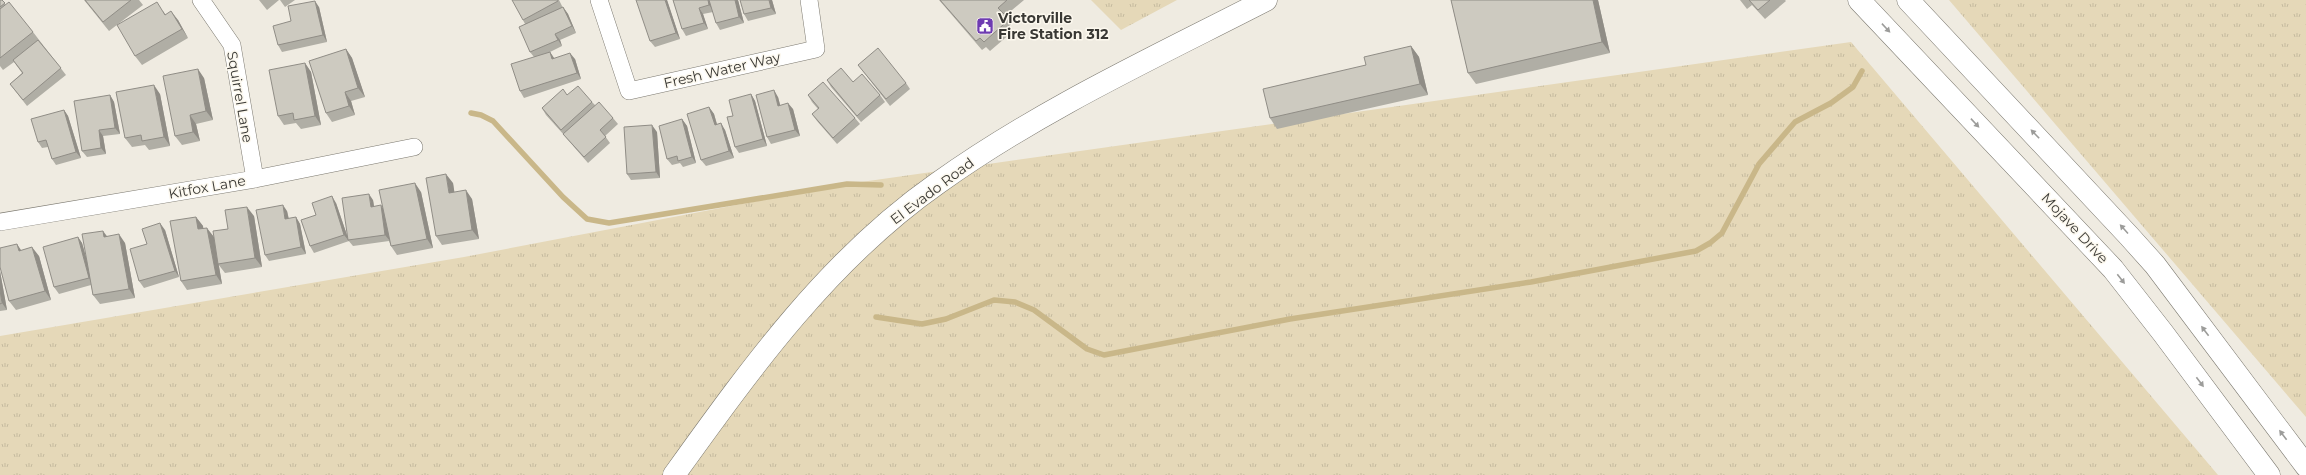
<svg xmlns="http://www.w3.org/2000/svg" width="2306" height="475" viewBox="0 0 2306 475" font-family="Montserrat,sans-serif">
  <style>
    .grass { fill: url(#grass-tufts) }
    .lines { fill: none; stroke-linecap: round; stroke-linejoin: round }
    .stream { stroke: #c9b789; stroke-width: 5.5 }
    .minor-casing { stroke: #7c7970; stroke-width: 18 }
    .secondary-casing { stroke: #7c7970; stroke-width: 23 }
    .minor { stroke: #fff; stroke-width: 17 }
    .secondary { stroke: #fff; stroke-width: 22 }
    .wall { fill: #b0aea5 }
    .shaded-wall { fill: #908d86 }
    .building { fill: #cdcac0; stroke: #908d86 }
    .oneway { fill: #9c9c9a }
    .labels { text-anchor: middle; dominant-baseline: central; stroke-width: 3; stroke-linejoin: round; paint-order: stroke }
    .poi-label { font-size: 14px; font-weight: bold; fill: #393834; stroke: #fcf8ee; text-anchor: start }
    .street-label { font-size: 14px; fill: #393834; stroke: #fcf8ee }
  </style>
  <defs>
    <pattern id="grass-tufts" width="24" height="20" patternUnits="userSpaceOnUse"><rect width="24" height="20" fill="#e5d8b8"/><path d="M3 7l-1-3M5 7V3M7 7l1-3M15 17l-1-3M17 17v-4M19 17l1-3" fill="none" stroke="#c5ba9f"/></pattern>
  </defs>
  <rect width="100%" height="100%" fill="#efebe1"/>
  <path class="grass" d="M1091,0H1177L1121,30Z
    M1949,0H2306V417Z
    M1851,42L2218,475H0V336L464,257L847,184Z"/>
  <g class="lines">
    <path class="stream" d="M471,113L481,115L493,121L563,197L587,219L609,223L847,184L881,185
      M876,317L922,324L946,319L994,300L1015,302L1034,310L1087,349L1104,355L1290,319L1531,282L1696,251L1710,243L1722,233L1759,164L1795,122L1831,103L1853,87L1862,71"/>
    <defs>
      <path id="minor" d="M201,0L232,45L255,179
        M599,0L629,91L816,49L809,0
        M0,222L255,179L414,147"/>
      <path id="secondary" d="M1859,0L2113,269L2163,333L2269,475
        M1908,0L2129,236L2155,265L2306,466
        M674,475C751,368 828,260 938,183C1040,110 1155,57 1266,0"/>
    </defs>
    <use href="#minor" class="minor-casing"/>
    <use href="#secondary" class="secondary-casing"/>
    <use href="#minor" class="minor"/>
    <use href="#secondary" class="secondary"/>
  </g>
  <path class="wall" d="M0,0H2L6,5L33,32L66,75L27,106L10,84L22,73L14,62L3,70L0,66Z
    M84,0H139L143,5L109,31Z
    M259,0H279L267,10Z
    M280,0H295L285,7Z
    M559,0L563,8V7L568,14L576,33L560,40L562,46L550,52L554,58L575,59L581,79L524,98L520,91L534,57L530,52L525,24L523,20Z
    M667,0L680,39L655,47L650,41Z
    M673,0H738L744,23L720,30L716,23L713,12L703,14L708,29L686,36L682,29Z
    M772,0L776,14L748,21L744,14Z
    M939,0H1024L1005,16L1011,24L1007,28L1011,33L990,51L986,47L982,50Z
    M1451,0H1598L1610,53L1476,84L1468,73Z
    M1740,0H1785L1786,1L1765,19L1752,5L1747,9Z
    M319,7L327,42L282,52L278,45L291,21Z
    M163,11L166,15L178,20L188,38L142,65L135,56Z
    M1411,46L1419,57L1428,95L1277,129L1270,118L1366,65Z
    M346,49L352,58L365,97L351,101L355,115L332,122L326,113Z
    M305,63L311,72L321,125L301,129L296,123L284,125L278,116Z
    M858,65L906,83L910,89L890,106Z
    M204,78L213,120L196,124L200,141L182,145L175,136Z
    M827,80L853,82L880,95L885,102L861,122L831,87Z
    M160,94L170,146L149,150L145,145L132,147L125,138Z
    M751,94L755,101L767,146L739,153L735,147L733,116Z
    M110,95L114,102L120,134L103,136L106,154L87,157L82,151Z
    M808,95L855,118L860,124L837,144L817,121L812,114L818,109L812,102Z
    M778,97L780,105L793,109L800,136L771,144L767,137Z
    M592,102L595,105L613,118L618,124L605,136L610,143L588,163L568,140L564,135L546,115L542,108Z
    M709,107L714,114L717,124L725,130L734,158L706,166L701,160Z
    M64,110L68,116L81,158L56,165L52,159L48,147L42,148L38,142Z
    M682,119L687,126L696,163L683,167L680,163L672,165L667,159Z
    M657,132L660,178L631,180L627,174Z
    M453,183L454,192L472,199L479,239L442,245L436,236Z
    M421,192L433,248L397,255L391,246L389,241L353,246L348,240L373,200L374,206L383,208Z
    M336,203L349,241L314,253L310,246L316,215Z
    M287,211L289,219L296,217L300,224L306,254L269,261L265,255Z
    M254,216L262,267L225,273L218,264L228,229Z
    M196,217L203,226V228L214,237L222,284L187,290L181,281Z
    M165,230L179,277L144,288L139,281L147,244Z
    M103,231L107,236L125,243L135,298L100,304L93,295L91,285L59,294L54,287L78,237L82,243L87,261Z
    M22,250L39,256L51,300L16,310L9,301Z
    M0,271L7,310L0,311Z"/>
  <path class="shaded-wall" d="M665,0H667L680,39L676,33Z
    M708,0H710L714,11L709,5Z
    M735,0H738L744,23L739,17Z
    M769,0H772L776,14L771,8Z
    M1593,0H1598L1610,53L1602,42Z
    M315,1L319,7L327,42L323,35Z
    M563,7L568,14L576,33L572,26Z
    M699,8L703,14L708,29L704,23Z
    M171,11L178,20L188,38L182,29Z
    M555,34L560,40L562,46L558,40Z
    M1411,46L1419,57L1428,95L1420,84Z
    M346,49L352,58L365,97L358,88Z
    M550,52L554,58L552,59Z
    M570,53L575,59L581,79L577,73Z
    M305,63L311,72L321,125L315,116Z
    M198,69L204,78L213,120L206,111Z
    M154,85L160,94L170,146L164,137Z
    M774,90L778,97L782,112L778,106Z
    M345,92L351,101L355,115L349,106Z
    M751,94L755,101L767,146L763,139Z
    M110,95L114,102L120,134L115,128Z
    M788,103L793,109L800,136L795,130Z
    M709,107L714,114L719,132L715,125Z
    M64,110L68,116L81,158L76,152Z
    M190,115L196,124L200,141L193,132Z
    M682,119L687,126L696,163L692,157Z
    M721,123L725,130L734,158L729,151Z
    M652,125L657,132L660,178L656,172Z
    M99,130L103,136L106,154L101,148Z
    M446,174L453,183L456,202L449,193Z
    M415,183L421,192L433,248L427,239Z
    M466,190L472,199L479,239L472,230Z
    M369,194L373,200L375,213L371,207Z
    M332,196L336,203L349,241L344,235Z
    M283,205L287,211L290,226L285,219Z
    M381,205L385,211L390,241L385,235Z
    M247,207L254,216L262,267L255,258Z
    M196,217L203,226L205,238L198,229Z
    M296,217L300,224L306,254L301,247Z
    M160,223L165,230L179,277L175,271Z
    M207,228L214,237L222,284L216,275Z
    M103,231L109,240L104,237Z
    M119,234L125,243L135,298L129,289Z
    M78,237L82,243L94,284L89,278Z
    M17,244L23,253L19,251Z
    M32,247L39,256L51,300L45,291Z
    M0,271L7,310L2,303L0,290Z"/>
  <path class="building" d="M0,0H2L5,3L0,7Z
    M85,0H131L103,22Z
    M512,0H558V1L523,20Z
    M636,0H665L676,33L650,41Z
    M673,0H708L709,5L699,8L704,23L682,29Z
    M709,0H735L739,17L716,23Z
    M740,0H769L771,8L744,14Z
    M940,0H1007L998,8L1005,15L1000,19L1004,24L984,42L980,38L976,41Z
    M1451,0H1593L1602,42L1468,73Z
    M1749,0H1770L1758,10Z
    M315,1L323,35L278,45L273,26L291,21L288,6Z
    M9,2L33,32L0,58V9Z
    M157,2L165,15L171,11L182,29L135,56L117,25Z
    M563,7L572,26L555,34L558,40L530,52L519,27Z
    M38,40L61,68L23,100L10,84L23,73L13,60Z
    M1411,46L1420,84L1270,118L1263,89L1366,65L1364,57Z
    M878,48L906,83L886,99L858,65Z
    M346,49L358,88L345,92L349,106L326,113L309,61Z
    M550,52L552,59L570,53L577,73L520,91L511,64Z
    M305,63L315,116L294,120L293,113L278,116L269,70Z
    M841,68L853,82L862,74L880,95L857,116L827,80Z
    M198,69L206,111L190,115L193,132L175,136L163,76Z
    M823,82L855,118L833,138L812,114L819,108L808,95Z
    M154,85L164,137L142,141L141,135L125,138L116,92Z
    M578,86L592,102L561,130L542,108L563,89L567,95Z
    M774,90L778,106L788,103L795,130L767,137L756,95Z
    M751,94L763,139L735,147L727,117L733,116L729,100Z
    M110,95L115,128L99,130L101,148L82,151L74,101Z
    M599,102L613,118L600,130L606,137L584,157L563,134Z
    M709,107L715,125L721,123L729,151L701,160L687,114Z
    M64,110L76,152L52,159L46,140L38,142L31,119Z
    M682,119L692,157L678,161L677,156L667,159L659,126Z
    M652,125L656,172L627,174L624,127Z
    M446,174L449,193L466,190L472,230L436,236L426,178Z
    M415,183L427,239L391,246L379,190Z
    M369,194L371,207L381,205L385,235L348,240L342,198Z
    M332,196L344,235L310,246L301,220L316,215L312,203Z
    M283,205L285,219L296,217L301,247L265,255L256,210Z
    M247,207L255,258L218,264L213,231L228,229L225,210Z
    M196,217L198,229L207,228L216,275L181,281L170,221Z
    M160,223L175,271L139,281L130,249L147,244L142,229Z
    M103,231L104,237L119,234L129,289L93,295L82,234Z
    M78,237L89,278L54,287L43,247Z
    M17,244L19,251L32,247L45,291L9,301L0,267V248Z
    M0,290L2,303L0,304Z"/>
  <defs><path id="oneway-solid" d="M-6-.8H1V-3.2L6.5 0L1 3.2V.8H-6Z"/></defs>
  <g class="oneway">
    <use href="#oneway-solid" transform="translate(1886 28) rotate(47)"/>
    <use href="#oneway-solid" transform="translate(1975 123) rotate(47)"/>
    <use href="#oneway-solid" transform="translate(2035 134) rotate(-134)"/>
    <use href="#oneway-solid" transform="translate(2124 229) rotate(-132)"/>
    <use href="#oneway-solid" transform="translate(2121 279) rotate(52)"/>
    <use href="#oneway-solid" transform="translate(2205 331) rotate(-127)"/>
    <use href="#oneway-solid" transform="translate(2200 382) rotate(53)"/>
    <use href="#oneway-solid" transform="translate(2283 435) rotate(-127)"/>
  </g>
  <defs>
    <symbol id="civic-square" viewBox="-11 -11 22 22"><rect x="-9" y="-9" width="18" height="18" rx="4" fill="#6e3bb2" stroke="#fcf8ee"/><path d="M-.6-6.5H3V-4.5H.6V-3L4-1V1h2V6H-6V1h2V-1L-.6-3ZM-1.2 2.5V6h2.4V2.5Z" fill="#fff"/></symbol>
  </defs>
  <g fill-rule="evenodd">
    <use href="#civic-square" x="975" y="16" width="20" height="20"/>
  </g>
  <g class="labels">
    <g class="poi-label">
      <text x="998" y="18">Victorville<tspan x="998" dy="16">Fire Station 312</tspan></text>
    </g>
    <g class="street-label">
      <text transform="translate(722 70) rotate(-13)">Fresh Water Way</text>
      <text transform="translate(240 97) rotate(80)">Squirrel Lane</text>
      <text transform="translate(207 187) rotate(-10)">Kitfox Lane</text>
      <text transform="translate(932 191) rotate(-37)">El Evado Road</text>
      <text transform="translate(2075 228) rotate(47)">Mojave Drive</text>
    </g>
  </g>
</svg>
